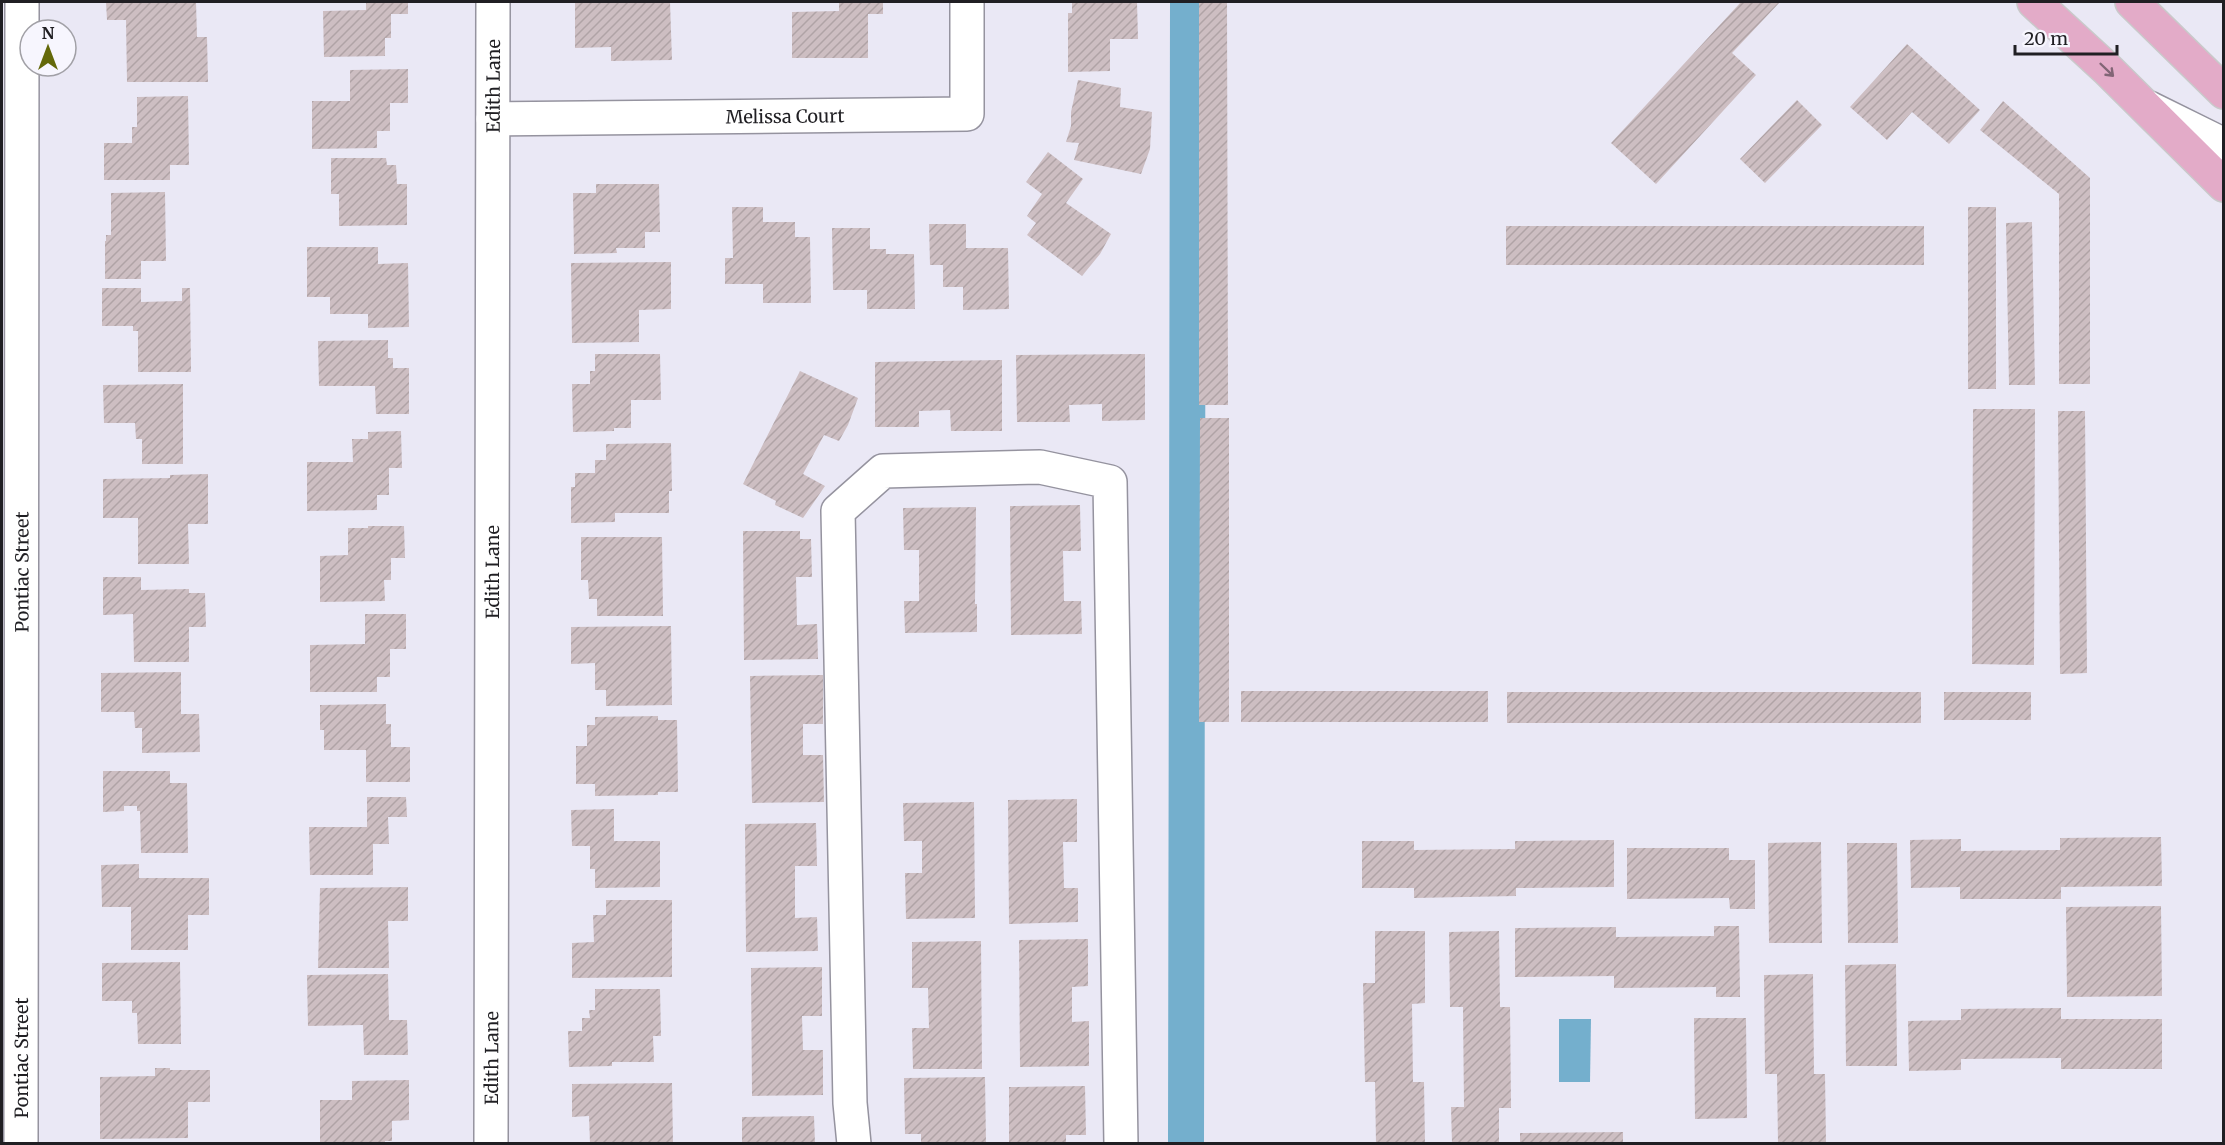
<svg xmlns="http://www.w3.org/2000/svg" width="2225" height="1145" viewBox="0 0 2225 1145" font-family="Merriweather,serif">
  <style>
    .water { fill: #74afcd }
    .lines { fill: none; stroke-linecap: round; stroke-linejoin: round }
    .canal { stroke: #74afcd; stroke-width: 36 }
    .building { fill: url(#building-hatch) }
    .minor-casing { stroke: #95939f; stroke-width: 36 }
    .major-casing { stroke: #c9c9ca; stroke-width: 36 }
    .minor { stroke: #fff; stroke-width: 33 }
    .major { stroke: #e3abc8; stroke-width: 33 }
    .oneway { stroke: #826576 }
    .labels { text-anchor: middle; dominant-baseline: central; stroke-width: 6; stroke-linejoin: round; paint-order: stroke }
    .street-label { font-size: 18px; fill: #201f23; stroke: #f7f6fe }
  </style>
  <defs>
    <pattern id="building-hatch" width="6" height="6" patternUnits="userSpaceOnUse" patternTransform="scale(1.5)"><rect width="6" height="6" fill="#cdbec2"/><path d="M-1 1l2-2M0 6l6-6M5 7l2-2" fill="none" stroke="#b0a3a6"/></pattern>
  </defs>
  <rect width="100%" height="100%" fill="#eae8f5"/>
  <path class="water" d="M1559,1019H1591L1590,1082H1559Z"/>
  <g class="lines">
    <path class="canal" d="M1186,1144L1188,2"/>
  </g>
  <path class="building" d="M106,2H196L197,37H207L208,82H127L126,20H107Z
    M366,2H408V14H391V38H385V56L324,57L323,11L366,10Z
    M575,2H670L672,60L611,61V47L575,48Z
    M839,2H883V14H868V58H792V12L839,11Z
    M1072,2H1137L1138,39H1110V71L1068,72V13H1072Z
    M1199,2H1227L1228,405H1199Z
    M1741,2H1780L1732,53L1756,75L1656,184L1611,143Z
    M1907,44L1980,110L1949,144L1912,112L1887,140L1850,107Z
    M408,69V103H390V131H377V148L312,149V101H350V70Z
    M1078,80L1121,88L1120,107L1152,112L1150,149L1141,174L1074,160L1079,143L1066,142L1071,126V112Z
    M188,96L189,165H170V180H104V143H132V127H137V97Z
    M1797,100L1822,125L1765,183L1740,159Z
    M2003,101L2090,178V384H2059V194L1980,130Z
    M1048,152L1083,179L1066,203L1111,234L1100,254L1082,276L1027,235L1036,223L1027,216L1042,194L1026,182Z
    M331,158H386L387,165H396L397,184H407V225L339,226V194H331Z
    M596,184H659L660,232H645V248H616L617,253L574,254L573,193H596Z
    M165,192L166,261H141V279H105V241H106V235H111V193Z
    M732,207H763V222H795V237H810L811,303H763V284H725V258H733Z
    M1968,207H1996V389H1968Z
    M2032,222L2035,385H2009L2006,223Z
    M929,224H966V248H1008L1009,309L963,310V287H943V265H930Z
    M1506,226H1924V265H1506Z
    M832,228H870V249H886V254H914L915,309H867V290H833Z
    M307,247H378V264L408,263L409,327L368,328V314H330V297H307Z
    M671,262V309L639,310V342L572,343L571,263Z
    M102,288H141V302L182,301V288H190L191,372H138V331H133V326H102Z
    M388,340V358H393V368H409V414H376L375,386H319L318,341Z
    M595,354H660L661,400H631V428H614V431L573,432L572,384H590V371H595Z
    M1145,354V420L1102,421V404L1069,405L1070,422H1017L1016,355Z
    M1002,360V431H951L950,410L919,411V427H875V362Z
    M800,371L858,398L848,425L839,441L824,435L803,474L825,486L803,518L775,505L776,501L743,484Z
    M183,384V464H142V439H136L135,423H104L103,385Z
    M1973,409H2035L2034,665L1972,664Z
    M2058,411H2085L2087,673L2060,674Z
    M1200,418H1229V722H1199Z
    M401,431L402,468H389V495H377V510L307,511V462H353L352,439H368V432Z
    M671,443L672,491H669V513H615V522L571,523V487H575V473H595V460H606V444Z
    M208,474V524H188L189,564H138V518H103V479L170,478V475Z
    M1080,505L1081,551H1063L1064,601H1081L1082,634L1011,635L1010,506Z
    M976,507L975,604H977V632L905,633L904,601H919V550H904L903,508Z
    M368,526H404L405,558H391V580H384L385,601L320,602V556L348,555V528H368Z
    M743,531H800V539H811L812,577H796L797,625L817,624L818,659L744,660Z
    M581,537H662L663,616H597V599H589L588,580H581Z
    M103,577H141V590L189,589V593H205L206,627H189V662H134L133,614L103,615Z
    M365,614H406V649H390V677H377V692H310V645L365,644Z
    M671,626L672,705L606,706V690H595V663L571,664V627Z
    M181,672V714H199L200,752L142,753V728H135L134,712H101V673Z
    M823,675V724H803V755H823L824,802L752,803L750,676Z
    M1241,691H1488V722H1241Z
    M1507,692H1921V723H1507Z
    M1944,692H2031V720H1944Z
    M386,704V724H391V747H410V782H366V750H324V730H320V705Z
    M658,716V720H677L678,792H658V795L595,796V784H576V746H587V725H595V717Z
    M103,771H170V783H187L188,853H141L140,811H137V806H124V811L103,812Z
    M367,797H406L407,817H388L389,844H373V875H310L309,827H367Z
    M1077,799V842H1063L1064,888H1078V922L1009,924L1008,800Z
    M974,802L975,918L906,919L905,873H922V841H904L903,803Z
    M614,809V841H660V887L595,888V869H590V846H572L571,810Z
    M816,823L817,866H795V918L817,917L818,951L746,952L745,824Z
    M2161,837L2162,886L2061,887V899H1960V887L1911,888L1910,840L1961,839V851L2060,850V838Z
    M1614,840V887L1516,888V896L1414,898V888H1362V841H1414V850L1515,849V841Z
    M1821,842L1822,943H1769L1768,843Z
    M1847,843H1897L1898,943H1848Z
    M1627,848H1729V860H1755V909H1730L1729,898L1627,899Z
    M139,864V878H209V915H188V950H131V907H102L101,865Z
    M408,887V921H388L389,968H318L320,888Z
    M606,900H672V977L572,978V943L594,942L593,915H606Z
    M2161,906L2162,996L2067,997L2066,907Z
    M1714,926H1739L1740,997H1716V987L1614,988V976L1515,977V928L1616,927V937L1714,936Z
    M1375,931H1425V1003L1412,1004L1413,1082H1424L1425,1144H1376L1375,1082H1365L1363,983H1375Z
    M1499,931L1500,1007H1510L1511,1108H1499V1144H1452L1451,1107H1464L1463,1007H1450L1449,932Z
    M1088,939V986L1072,987V1022L1089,1021V1066L1020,1067L1019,940Z
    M981,941L982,1069H913L912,1028H929L928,988H912V942Z
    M180,962L181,1044H138L137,1013H132V1001H102V963Z
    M1896,964L1897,1066H1846L1845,965Z
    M822,967V1016H802L803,1050H823V1095L752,1096L751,968Z
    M388,974L389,1020H407L408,1055H364L363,1025L308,1026L307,975Z
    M1813,974L1814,1074H1825L1826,1144H1778L1777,1074H1765L1764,975Z
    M595,989H660L661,1036H653L654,1062H612V1066L569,1067L568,1031H582V1018H590L589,1010H595Z
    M2061,1008V1019H2162V1069H2061V1058L1961,1059V1070L1909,1071L1908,1021L1961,1020V1009Z
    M1694,1018H1746L1747,1118L1695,1119Z
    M155,1068H170V1070H210V1102H188V1138L100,1139V1077L155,1076Z
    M985,1077L986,1144H921V1134H905L904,1078Z
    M409,1080V1120L392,1121V1141H385V1144H320V1100H352V1081Z
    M672,1083L673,1144H590L589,1116L572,1117V1084Z
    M1085,1086L1086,1135H1066V1144H1009V1087Z
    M814,1116L815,1144H742V1117Z
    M1623,1132V1144H1520V1133Z"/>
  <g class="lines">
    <defs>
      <g id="minor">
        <path d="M2149,108L2224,145"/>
        <path id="s1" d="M493,119L967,114V2"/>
        <path id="s2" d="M21,1144L22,2"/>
        <path id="s3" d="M491,1144L493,2"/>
        <path d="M854,1144L850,1103L838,511L883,471L1040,467L1110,482L1121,1144"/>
      </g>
      <path id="major" d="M2034,2L2107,69L2224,185
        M2132,2L2224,92"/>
    </defs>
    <use href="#minor" class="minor-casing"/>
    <use href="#major" class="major-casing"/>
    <use href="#minor" class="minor"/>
    <use href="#major" class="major"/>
  </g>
  <defs><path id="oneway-shaft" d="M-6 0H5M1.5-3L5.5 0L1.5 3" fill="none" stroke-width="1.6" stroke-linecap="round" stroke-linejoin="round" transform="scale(1.5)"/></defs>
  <use class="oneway" href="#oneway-shaft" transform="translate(2107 70) rotate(44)"/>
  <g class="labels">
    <g class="street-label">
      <text stroke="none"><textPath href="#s3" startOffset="1058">Edith Lane</textPath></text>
      <text stroke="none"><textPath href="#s1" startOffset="292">Melissa Court</textPath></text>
      <text stroke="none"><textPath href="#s2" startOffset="572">Pontiac Street</textPath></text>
      <text stroke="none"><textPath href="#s3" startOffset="572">Edith Lane</textPath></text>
      <text stroke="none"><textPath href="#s2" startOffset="86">Pontiac Street</textPath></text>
      <text stroke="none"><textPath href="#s3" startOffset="86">Edith Lane</textPath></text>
    </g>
  </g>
  <rect width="2225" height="1145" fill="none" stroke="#201f23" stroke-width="6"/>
  <g transform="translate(48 48)"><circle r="28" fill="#f7f6fe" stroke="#a1a0a6" stroke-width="1.5"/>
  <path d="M0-4.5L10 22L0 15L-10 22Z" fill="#64690a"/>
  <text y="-9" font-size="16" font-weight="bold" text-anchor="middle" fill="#201f23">N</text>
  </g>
  <path d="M2015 45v9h102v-9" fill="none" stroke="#201f23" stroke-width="3"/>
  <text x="2024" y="45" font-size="18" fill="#201f23" stroke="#f7f6fe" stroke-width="4.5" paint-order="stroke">20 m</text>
</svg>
